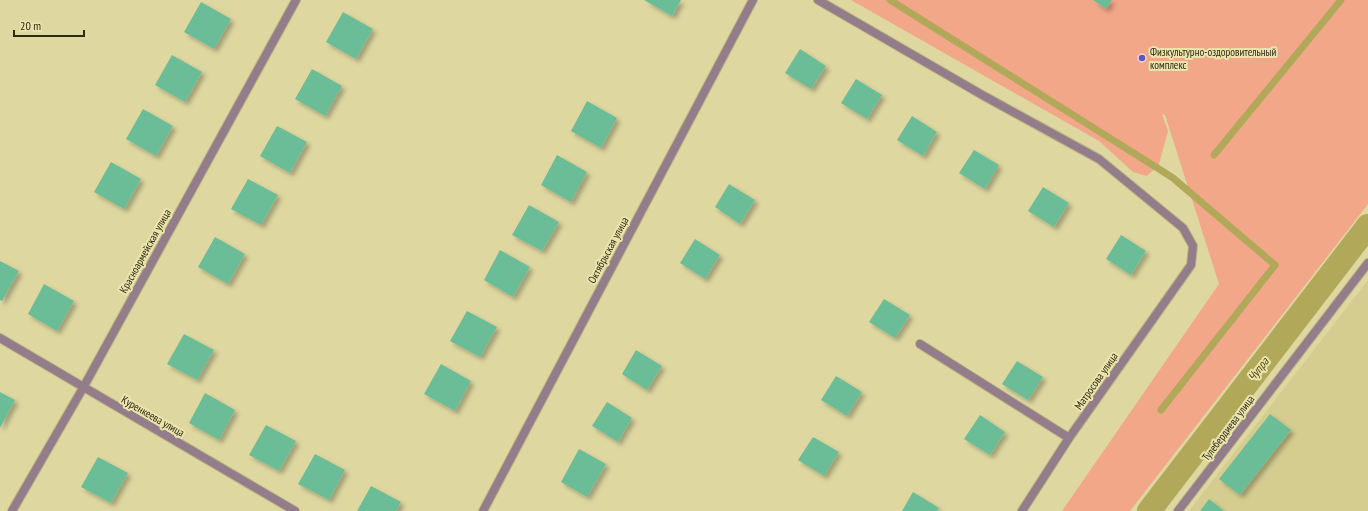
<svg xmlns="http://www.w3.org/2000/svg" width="1368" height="511" viewBox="0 0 1368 511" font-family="'PT Sans Narrow',sans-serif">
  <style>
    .built { fill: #d5cd8f }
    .green { fill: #f2a789 }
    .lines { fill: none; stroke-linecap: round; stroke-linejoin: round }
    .stream { stroke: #b2a85a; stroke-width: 7 }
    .canal { stroke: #b2a85a; stroke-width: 24 }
    .building { fill: #6bbd96; filter: url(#shadow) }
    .street-casing { stroke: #bbb484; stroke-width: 10 }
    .street { stroke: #937d8a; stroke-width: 8 }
    .poi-dot { fill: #5f56ce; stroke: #ebe4ad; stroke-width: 1.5 }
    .labels { text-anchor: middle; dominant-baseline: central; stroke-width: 4; stroke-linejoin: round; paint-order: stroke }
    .poi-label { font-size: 11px; fill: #2d2a14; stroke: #ebe4ad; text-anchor: start }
    .street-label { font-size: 11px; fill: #2d2a14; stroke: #ebe4ad }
    .water-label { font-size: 12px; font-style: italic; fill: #524a0c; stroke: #ebe4ad }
  </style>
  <defs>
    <filter id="shadow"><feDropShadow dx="3.5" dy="3.5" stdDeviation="2" flood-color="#0004"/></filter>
  </defs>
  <rect width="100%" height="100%" fill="#ded7a0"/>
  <path class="built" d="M1368,280V511H1189Z"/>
  <path class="green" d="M851,0H1368V204L1130,511H1062L1219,284L1165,115L1162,114L1168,131L1159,164L1147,176L1133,172L1099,141Z"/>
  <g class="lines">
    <path class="stream" d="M890,0L1159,169L1173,178L1275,265L1161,410
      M1214,155L1341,0"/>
    <path class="canal" d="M1149,511L1368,226"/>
  </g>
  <path class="building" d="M644,0H681L672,16Z
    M1093,0H1112L1106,9Z
    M201,2L231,19L214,49L184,32Z
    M343,12L373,29L356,59L326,42Z
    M800,49L826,66L811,89L785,73Z
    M172,55L202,72L185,102L155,85Z
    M312,69L342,86L325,116L295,99Z
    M856,79L882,95L867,119L841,103Z
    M587,101L617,118L601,148L571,131Z
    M143,109L173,126L156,156L126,139Z
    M912,116L937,132L923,156L897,140Z
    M277,126L307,142L290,173L260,156Z
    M974,150L999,165L985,189L959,173Z
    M557,155L587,172L571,202L541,185Z
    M111,162L141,179L124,209L94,192Z
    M248,179L278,195L261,225L231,209Z
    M729,184L755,200L740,224L715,207Z
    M1043,187L1069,203L1054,227L1028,211Z
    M529,205L559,222L542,251L512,235Z
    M1121,235L1146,251L1131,275L1106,259Z
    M215,237L245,254L228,284L198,267Z
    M695,239L720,255L705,279L680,263Z
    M500,250L530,267L513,297L484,280Z
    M0,261L19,271L2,301L0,300Z
    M44,284L74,301L57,331L28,314Z
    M884,299L910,315L895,338L869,322Z
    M467,311L497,327L480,357L450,341Z
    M184,334L214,350L197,380L167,364Z
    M636,350L662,366L647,390L622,374Z
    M1017,361L1043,377L1028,400L1002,384Z
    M441,364L471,381L455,411L424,394Z
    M836,376L862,392L847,416L821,400Z
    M0,392L15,400L0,428Z
    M205,393L235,410L219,440L189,423Z
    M607,402L632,418L618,442L592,426Z
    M1270,414L1291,430L1240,495L1219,479Z
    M980,415L1005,432L990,455L964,439Z
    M266,425L296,441L279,471L249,455Z
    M813,437L839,452L824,476L798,460Z
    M579,449L606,464L587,497L561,482Z
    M315,454L345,470L329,500L298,484Z
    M98,457L128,473L111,503L81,487Z
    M371,486L401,502L396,511H357Z
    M913,492L939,508L937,511H902Z
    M1209,499L1224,511H1200Z"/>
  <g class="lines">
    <defs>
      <path id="street" d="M818,0L984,96L1099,159L1183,228L1193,246L1191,265L1069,438L1022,511
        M0,338L295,511
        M920,344L1069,438
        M12,511L83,388L296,0
        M483,511L753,0
        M1178,511L1368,263"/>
    </defs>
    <use href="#street" class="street-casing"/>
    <use href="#street" class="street"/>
  </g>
  <circle class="poi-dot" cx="1142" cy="58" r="4"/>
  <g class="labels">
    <g class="poi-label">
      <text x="1150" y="52">Физкультурно-оздоровительный<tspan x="1150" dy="13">комплекс</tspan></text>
    </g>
    <g class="street-label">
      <text transform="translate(608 250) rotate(-62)">Октябрьская улица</text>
      <text transform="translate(145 251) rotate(-61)">Красноармейская улица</text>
      <text transform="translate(1096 381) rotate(-55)">Матросова улица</text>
      <text transform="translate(153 416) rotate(30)">Куренкеева улица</text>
      <text transform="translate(1228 428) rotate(-53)">Тулебердиева улица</text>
    </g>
    <g class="water-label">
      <text transform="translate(1258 369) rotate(-52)">Чупра</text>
    </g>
  </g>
  <path d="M14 30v6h70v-6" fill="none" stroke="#2d2a14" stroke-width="2"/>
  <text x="20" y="30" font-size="12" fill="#2d2a14" stroke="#ebe4ad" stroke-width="3" paint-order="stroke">20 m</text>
</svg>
